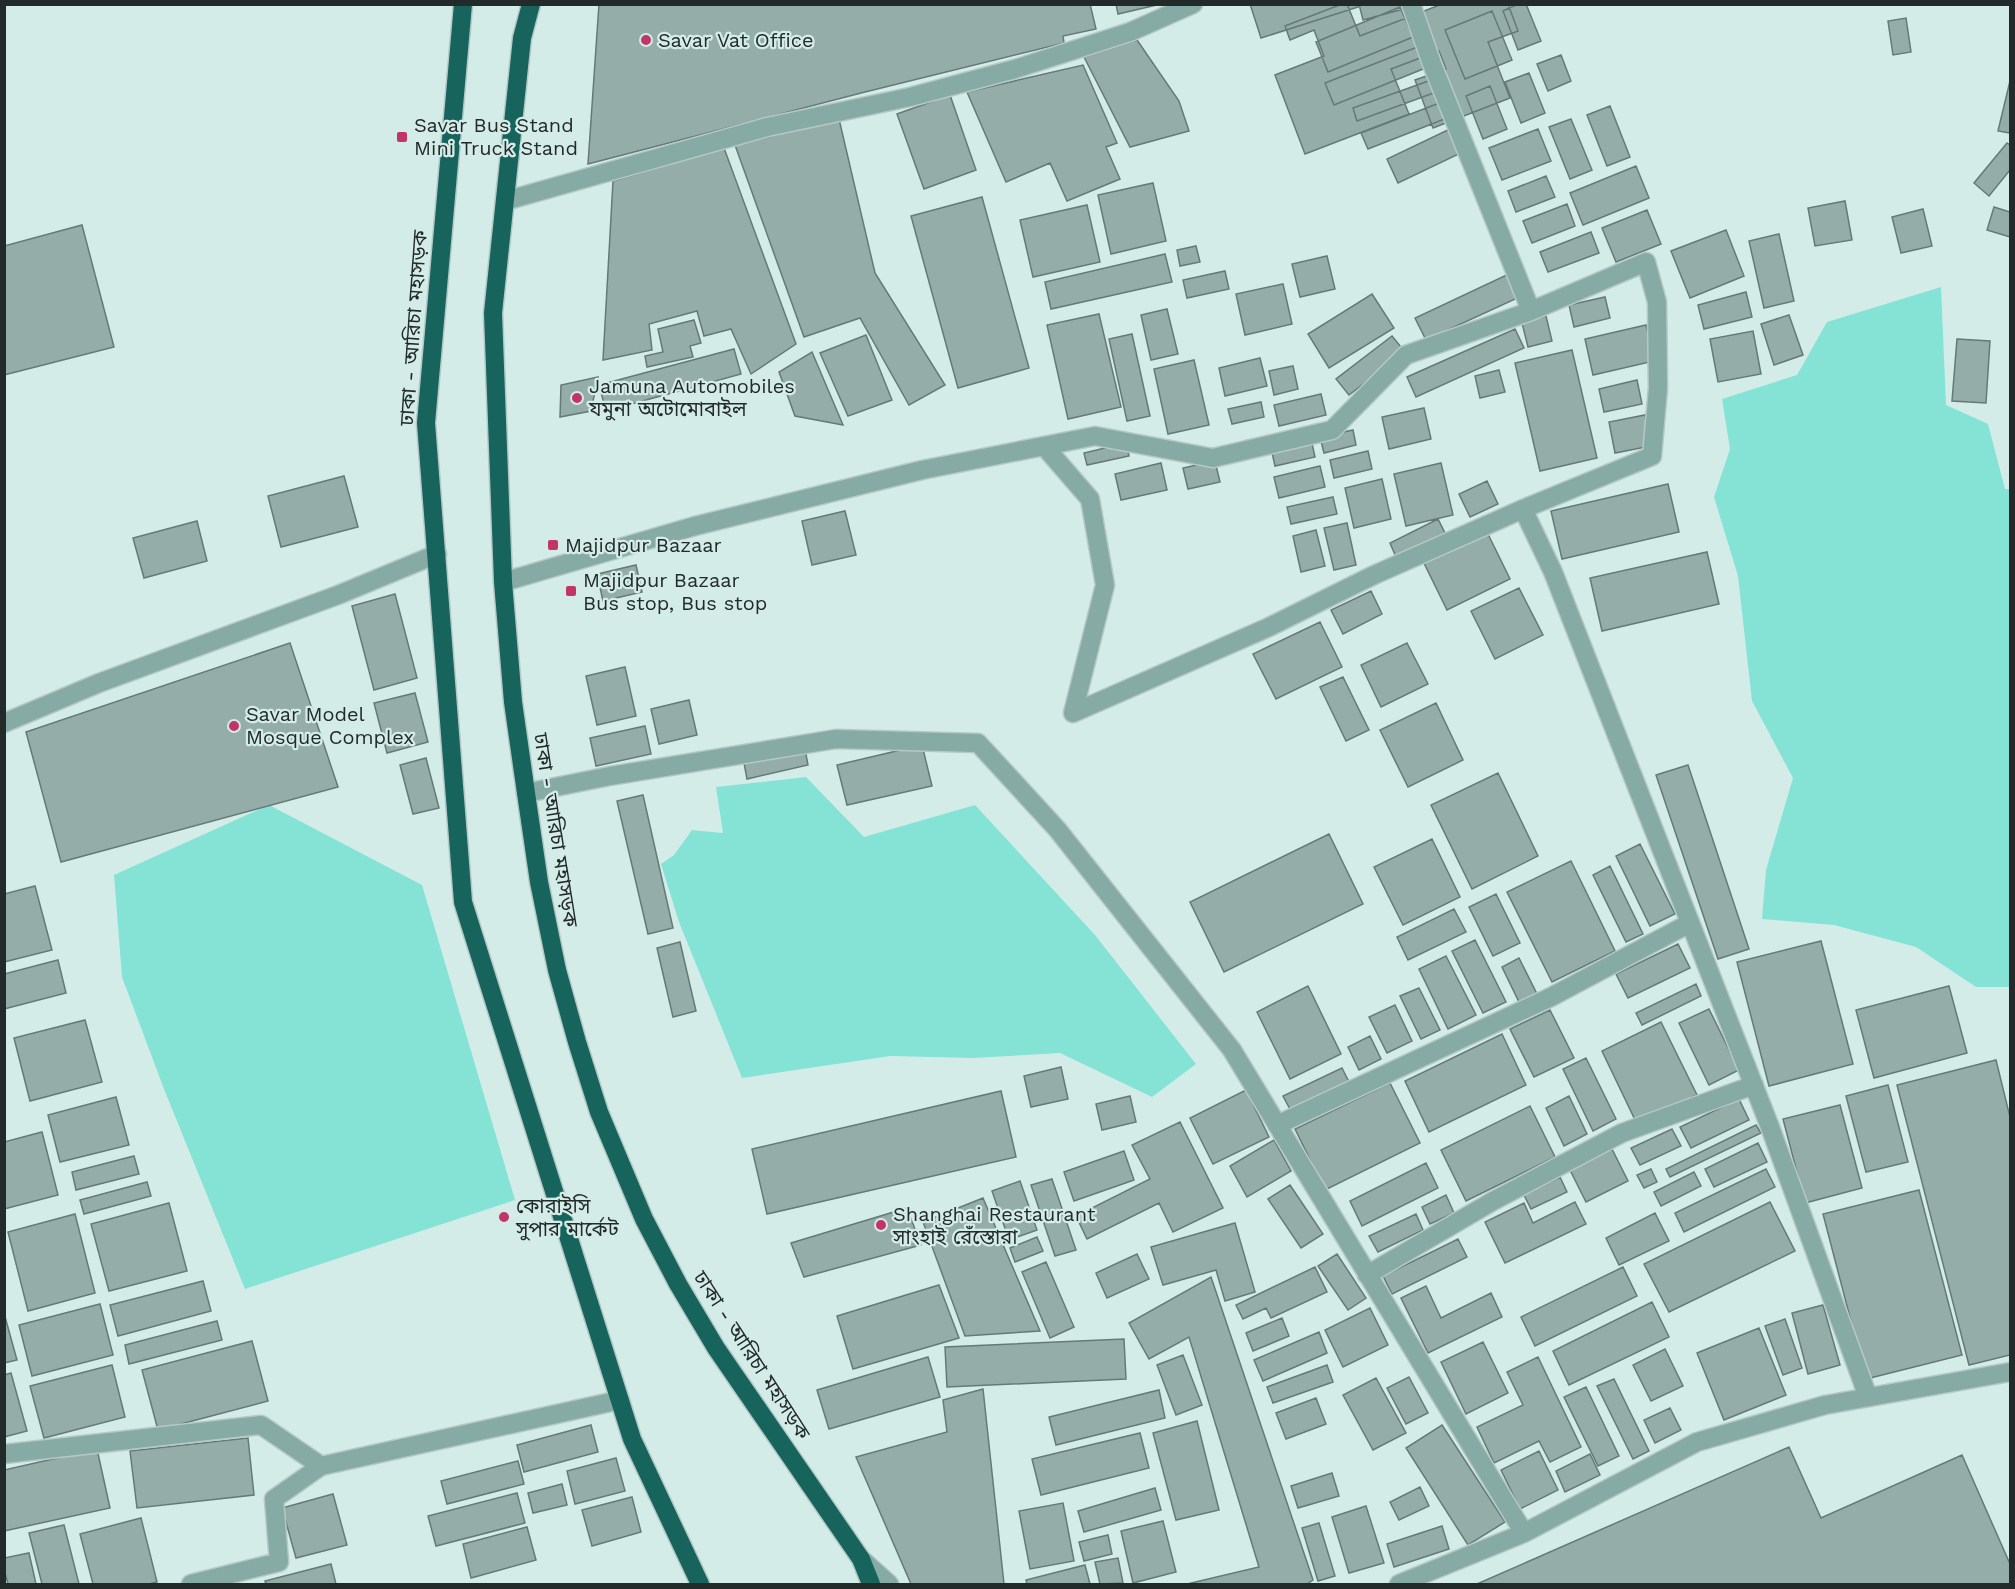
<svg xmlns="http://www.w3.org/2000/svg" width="2015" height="1589" viewBox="0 0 2015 1589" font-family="'Work Sans','Noto Sans Bengali',sans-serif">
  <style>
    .water { fill: #85e3d6 }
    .building { fill: #95ada8; stroke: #647a77; stroke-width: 1.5 }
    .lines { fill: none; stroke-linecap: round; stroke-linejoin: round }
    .minor-casing { stroke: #b4c9c6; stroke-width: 21 }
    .highway-casing { stroke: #b4c9c6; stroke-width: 21 }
    .minor { stroke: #86aba5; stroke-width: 18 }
    .highway { stroke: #16645b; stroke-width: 18 }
    .poi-dot { fill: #c23567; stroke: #d4ece8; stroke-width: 2 }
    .labels { text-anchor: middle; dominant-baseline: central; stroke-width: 4.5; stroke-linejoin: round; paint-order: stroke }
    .poi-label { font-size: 20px; fill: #222b2a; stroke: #d4ece8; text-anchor: start }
    .street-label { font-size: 20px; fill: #222b2a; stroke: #d4ece8 }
  </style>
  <rect width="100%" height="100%" fill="#d4ece8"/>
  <path class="water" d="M1941,287L1946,405L1988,424L2005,489H2010V987H1976L1916,947L1834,925L1762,919L1766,870L1793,778L1752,701L1738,576L1714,497L1730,449L1722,399L1797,375L1827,322Z
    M806,777L864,837L975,805L1095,935L1196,1064L1152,1097L1060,1053L973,1058L890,1056L742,1078L679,922L661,864L674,855L692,830L723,833L716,787Z
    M269,805L422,885L515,1200L245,1289L164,1089L122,977L114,875Z"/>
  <path class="building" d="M599,4H1090L1096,29L1063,36L1064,43L865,92L588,164Z
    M1116,4H1161L1118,14Z
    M1250,4H1357L1358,7L1261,38Z
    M1342,4H1347L1360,36L1442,4H1508L1518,31L1488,42L1510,98L1433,128L1415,80L1446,69L1439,51L1391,69L1409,114L1305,154L1275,75L1324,56L1314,30L1290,40L1285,26Z
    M1359,4H1422L1363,20Z
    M1518,4H1526L1541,41L1518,50L1503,11Z
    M1400,7L1413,37L1328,72L1316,42Z
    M1492,11L1512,60L1465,79L1445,30Z
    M1906,18L1911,52L1893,55L1888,21Z
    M1137,40L1179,101L1189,131L1130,147L1084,57Z
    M1420,46L1428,67L1334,105L1325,83Z
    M1561,55L1571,81L1548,91L1537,64Z
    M1083,65L1117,143L1106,147L1120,179L1067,201L1050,163L1006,182L967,92Z
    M1529,73L1545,113L1521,123L1505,82Z
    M1434,79L1439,91L1357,121L1353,108Z
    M2010,81V133L1998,131Z
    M1490,86L1507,129L1483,139L1466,96Z
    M950,95L976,170L924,189L897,114Z
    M1442,102L1447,118L1368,149L1361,133Z
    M1610,106L1630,157L1607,166L1587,115Z
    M839,119L875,273L945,385L909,405L860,318L804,337L735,145Z
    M1571,119L1592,170L1570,179L1549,127Z
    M1454,127L1465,151L1398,183L1387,159Z
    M1538,129L1551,161L1502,180L1489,148Z
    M2007,143L2010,145V170L1989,196L1974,183Z
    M724,148L796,344L751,374L731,329L704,336L697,311L649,324L652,350L603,360L613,181Z
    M1636,166L1649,198L1583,225L1570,193Z
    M1546,176L1555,197L1516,212L1508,191Z
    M1153,183L1166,241L1111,254L1098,195Z
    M982,197L1029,368L958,388L911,216Z
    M1845,201L1852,240L1815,246L1808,208Z
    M1567,204L1575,226L1532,243L1523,221Z
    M1087,205L1100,262L1033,277L1020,220Z
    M1994,207L2010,212V237L1987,230Z
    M1923,209L1932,246L1901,253L1892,217Z
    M1647,210L1661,244L1616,262L1602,228Z
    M82,225L114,347L4,375V246Z
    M1726,230L1744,276L1690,298L1671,251Z
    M1591,232L1599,253L1548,272L1540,252Z
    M1779,234L1794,301L1764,308L1749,241Z
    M1196,246L1200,262L1180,266L1177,250Z
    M1165,254L1172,282L1051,309L1045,282Z
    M1327,256L1335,289L1300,297L1292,264Z
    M1225,271L1229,289L1187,298L1183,280Z
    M1513,272L1524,295L1426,340L1415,318Z
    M1283,284L1292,324L1245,335L1236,294Z
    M1746,292L1752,317L1704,329L1698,305Z
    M1372,294L1394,328L1329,368L1308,334Z
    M1605,297L1610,318L1574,327L1569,305Z
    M1167,309L1178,354L1151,360L1141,315Z
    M1099,314L1121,407L1068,419L1047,325Z
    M1789,315L1803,355L1774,365L1761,324Z
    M1546,316L1552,341L1528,347L1522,323Z
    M694,320L701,343L690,346L693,357L647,367L645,356L663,352L658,329Z
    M1646,325L1654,361L1593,375L1585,339Z
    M1515,329L1524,348L1416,397L1407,377Z
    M1753,331L1761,374L1718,382L1710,339Z
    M1132,334L1150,416L1127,421L1109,339Z
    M866,335L892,400L848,416L820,353Z
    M1392,336L1405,352L1349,395L1336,379Z
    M1957,339L1990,341L1986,403L1952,401Z
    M734,349L741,374L606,411L599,385Z
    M1572,350L1597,458L1540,471L1515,363Z
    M812,352L843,425L795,416L779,372Z
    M1260,358L1267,386L1225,396L1219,368Z
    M1194,360L1209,425L1168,434L1154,369Z
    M1293,366L1298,389L1274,395L1269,371Z
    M1499,370L1505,392L1480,398L1475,376Z
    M598,377L591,411L560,417L561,385Z
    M1637,380L1642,404L1604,412L1599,389Z
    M1321,394L1326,415L1279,426L1274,405Z
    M1261,402L1264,417L1232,424L1228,409Z
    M1424,408L1431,439L1389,449L1382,417Z
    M1645,415L1651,446L1615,453L1609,422Z
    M1353,430L1356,445L1324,453L1320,437Z
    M1311,439L1315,457L1275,466L1271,448Z
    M1126,443L1129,456L1087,465L1084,453Z
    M1368,451L1372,469L1334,478L1330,460Z
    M1215,461L1220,482L1188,489L1183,468Z
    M1161,463L1167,490L1121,500L1115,474Z
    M1441,463L1453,515L1406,526L1394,474Z
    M1320,466L1325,487L1279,498L1274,477Z
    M344,476L358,527L281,547L268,496Z
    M1382,479L1391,519L1354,528L1345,488Z
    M1487,481L1498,504L1470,517L1459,494Z
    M1668,484L1679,532L1562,559L1551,511Z
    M1333,497L1337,514L1291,524L1287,507Z
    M845,511L856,555L812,565L802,521Z
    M1438,519L1445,533L1396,557L1390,543Z
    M197,521L207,561L144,578L133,538Z
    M1347,523L1356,565L1334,570L1324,528Z
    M1485,528L1510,579L1447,610L1422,559Z
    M1316,530L1325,566L1301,572L1293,536Z
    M1707,552L1719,604L1602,631L1590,578Z
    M636,565L642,592L603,601L597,574Z
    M1519,588L1543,635L1495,659L1471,611Z
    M1371,591L1382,614L1343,634L1331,610Z
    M395,594L417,678L374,690L352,606Z
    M1320,622L1342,667L1276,699L1253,654Z
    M290,643L338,787L61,862L26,732Z
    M1407,643L1428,684L1381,707L1361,665Z
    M625,667L636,716L597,725L586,676Z
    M1343,677L1369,730L1346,741L1320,687Z
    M415,693L428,742L387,753L374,703Z
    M689,700L697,735L659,744L651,709Z
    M1436,703L1463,760L1408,787L1380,730Z
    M645,726L651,754L596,766L590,738Z
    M922,745L932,786L847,805L837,765Z
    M805,749L808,765L747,779L744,763Z
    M426,758L439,808L413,814L400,765Z
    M1688,765L1749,949L1718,959L1656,775Z
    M1498,773L1538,856L1472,889L1431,805Z
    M643,795L673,928L648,934L617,801Z
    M1329,834L1363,904L1224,972L1190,902Z
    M1432,839L1460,897L1403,925L1374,867Z
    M1640,844L1675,914L1650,926L1616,856Z
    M1571,861L1615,951L1552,982L1507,892Z
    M1610,866L1643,934L1626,942L1593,875Z
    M35,886L52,950L4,962V894Z
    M1496,894L1520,943L1493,956L1469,907Z
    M1454,909L1466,932L1408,960L1397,937Z
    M1475,940L1506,1002L1483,1013L1452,951Z
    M1821,941L1853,1064L1769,1086L1737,962Z
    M680,942L696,1011L673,1017L657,948Z
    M1678,944L1690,968L1628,998L1616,974Z
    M1446,956L1476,1015L1448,1029L1419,969Z
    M1519,958L1537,994L1519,1002L1502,967Z
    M58,960L66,993L4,1009V974Z
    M1696,984L1701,996L1642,1025L1636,1013Z
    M1308,986L1341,1054L1290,1079L1257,1012Z
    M1949,986L1967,1053L1874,1078L1856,1010Z
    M1419,988L1440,1030L1421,1039L1400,996Z
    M1395,1005L1412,1041L1387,1053L1369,1017Z
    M1709,1009L1739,1070L1709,1085L1679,1023Z
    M1550,1010L1574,1058L1534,1077L1510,1029Z
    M85,1020L102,1082L30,1101L14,1038Z
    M1661,1022L1697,1095L1637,1124L1602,1051Z
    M1502,1034L1526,1085L1429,1132L1405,1081Z
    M1370,1036L1381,1059L1359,1070L1348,1047Z
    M1586,1058L1616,1119L1593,1131L1563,1069Z
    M1996,1060L2010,1117V1355L1969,1365L1897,1085Z
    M1061,1067L1068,1099L1031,1107L1024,1076Z
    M1342,1068L1349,1082L1291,1111L1283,1096Z
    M1390,1083L1420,1143L1325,1190L1295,1129Z
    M1888,1085L1908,1162L1866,1172L1846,1096Z
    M1246,1090L1269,1137L1213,1164L1190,1118Z
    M1001,1091L1016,1157L767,1214L752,1149Z
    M1130,1096L1136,1122L1102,1130L1096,1104Z
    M1569,1096L1587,1134L1564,1146L1546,1108Z
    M116,1097L129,1145L60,1162L48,1115Z
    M1739,1099L1749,1120L1691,1148L1680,1127Z
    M1840,1105L1862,1188L1805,1203L1783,1119Z
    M1530,1106L1555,1157L1466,1201L1441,1150Z
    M1180,1122L1223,1208L1173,1232L1159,1203L1087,1239L1076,1216L1150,1179L1132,1145Z
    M1756,1125L1761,1133L1670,1177L1666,1169Z
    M1672,1129L1681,1146L1640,1165L1631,1148Z
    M42,1132L58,1195L4,1209V1142Z
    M1274,1140L1291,1171L1247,1197L1230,1166Z
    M1758,1143L1767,1162L1714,1187L1705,1169Z
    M1612,1149L1628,1181L1586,1202L1570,1170Z
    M1124,1151L1134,1180L1074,1201L1064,1172Z
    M134,1156L139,1174L76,1190L72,1172Z
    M1426,1163L1438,1188L1362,1226L1350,1201Z
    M1651,1169L1657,1182L1644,1188L1637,1175Z
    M1766,1169L1775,1187L1684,1232L1675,1213Z
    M1694,1172L1701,1186L1661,1206L1654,1192Z
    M1560,1177L1567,1192L1531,1209L1524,1195Z
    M1052,1179L1076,1250L1055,1256L1031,1185Z
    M1020,1181L1037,1230L1009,1240L992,1191Z
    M147,1182L151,1196L84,1214L80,1200Z
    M1290,1185L1323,1234L1301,1248L1268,1199Z
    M1919,1190L1962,1355L1866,1379L1823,1214Z
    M1446,1195L1454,1213L1430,1224L1422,1207Z
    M983,1198L1040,1331L965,1336L923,1222Z
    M1575,1202L1586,1224L1505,1263L1485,1222L1524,1203L1533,1223Z
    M1770,1202L1795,1251L1669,1312L1644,1264Z
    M169,1203L187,1271L109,1291L91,1224Z
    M907,1208L921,1245L804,1277L791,1243Z
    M1655,1213L1669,1241L1619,1265L1606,1238Z
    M75,1214L95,1293L28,1311L8,1232Z
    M1416,1214L1423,1230L1378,1252L1369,1236Z
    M1235,1223L1255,1292L1225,1301L1216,1270L1163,1285L1151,1247Z
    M1037,1237L1043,1251L1015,1262L1010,1248Z
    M1458,1239L1467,1257L1392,1294L1383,1276Z
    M1137,1254L1149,1279L1107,1298L1096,1273Z
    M1337,1254L1366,1298L1348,1310L1318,1266Z
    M1046,1262L1074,1327L1050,1338L1022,1272Z
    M1315,1267L1327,1292L1271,1318L1266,1308L1243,1319L1236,1305Z
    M1623,1267L1637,1296L1535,1346L1521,1317Z
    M1211,1277L1313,1580L1307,1584H1187L1259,1567L1189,1337L1149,1359L1129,1323Z
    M203,1281L211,1311L118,1336L110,1305Z
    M939,1285L959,1338L853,1369L837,1316Z
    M1426,1286L1441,1318L1491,1293L1502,1317L1428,1353L1401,1298Z
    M1652,1302L1669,1337L1569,1385L1553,1351Z
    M100,1304L113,1355L32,1376L19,1325Z
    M1823,1305L1840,1365L1808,1374L1792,1313Z
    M1370,1308L1388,1345L1343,1367L1325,1330Z
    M4,1313L17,1360L4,1363Z
    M1282,1318L1289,1336L1253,1351L1246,1333Z
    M1785,1319L1802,1368L1783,1375L1765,1326Z
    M217,1321L222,1340L129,1364L125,1345Z
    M1759,1328L1786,1395L1724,1420L1697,1353Z
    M1319,1332L1327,1353L1263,1381L1254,1360Z
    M1124,1339L1126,1379L947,1387L945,1347Z
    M252,1341L268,1401L158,1430L142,1370Z
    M1483,1342L1508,1393L1466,1414L1441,1362Z
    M1665,1349L1683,1386L1651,1401L1633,1365Z
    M1183,1355L1202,1405L1176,1415L1157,1365Z
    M928,1357L940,1397L829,1429L817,1390Z
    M1538,1357L1581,1447L1550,1462L1539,1441L1494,1463L1477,1427L1523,1405L1507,1372Z
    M112,1365L125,1417L44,1438L30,1386Z
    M1327,1365L1333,1382L1273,1403L1267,1387Z
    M11,1373L27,1431L4,1437V1375Z
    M1409,1377L1428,1413L1406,1424L1387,1388Z
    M1376,1378L1406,1433L1373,1450L1343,1395Z
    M1614,1379L1649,1451L1633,1459L1597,1386Z
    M1586,1387L1619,1456L1598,1466L1564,1397Z
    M983,1389L1004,1584H911L856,1457L947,1432L943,1400Z
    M1159,1390L1165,1418L1056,1445L1049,1417Z
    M1316,1398L1326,1424L1286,1439L1276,1413Z
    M1670,1408L1681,1430L1655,1443L1644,1420Z
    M1197,1421L1219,1510L1176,1520L1153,1433Z
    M591,1425L598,1452L524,1472L517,1445Z
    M1442,1425L1505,1522L1468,1545L1406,1448Z
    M1140,1433L1149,1468L1041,1495L1032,1459Z
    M248,1438L254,1495L137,1508L130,1451Z
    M1789,1447L1821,1518L1962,1455L2010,1564V1584H1477Z
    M97,1449L110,1508L4,1531V1470Z
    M1539,1451L1558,1490L1520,1509L1501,1470Z
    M1590,1454L1600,1475L1565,1492L1556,1471Z
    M616,1458L625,1491L575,1504L567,1471Z
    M518,1461L524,1484L447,1504L441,1481Z
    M1332,1473L1339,1496L1298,1508L1291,1486Z
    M562,1484L567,1505L533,1513L528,1493Z
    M1420,1487L1429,1506L1399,1520L1390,1502Z
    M1155,1488L1161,1510L1084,1532L1078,1511Z
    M517,1493L525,1523L436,1546L428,1516Z
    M333,1494L347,1545L296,1558L282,1508Z
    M632,1497L641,1532L592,1546L582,1510Z
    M1063,1503L1074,1561L1030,1569L1019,1511Z
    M1366,1506L1384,1563L1349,1573L1332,1517Z
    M141,1518L157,1582L149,1584H93L80,1534Z
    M1163,1521L1176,1572L1133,1583L1121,1531Z
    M1319,1523L1335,1576L1318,1581L1302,1528Z
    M64,1525L79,1584H42L29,1533Z
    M1442,1526L1449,1549L1394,1567L1387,1544Z
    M527,1527L536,1560L471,1578L463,1544Z
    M1108,1535L1112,1554L1084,1561L1079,1542Z
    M29,1553L36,1584H8L4,1569V1558Z
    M1118,1558L1123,1583L1100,1584L1095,1562Z
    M331,1564L336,1584H266L265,1581Z
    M1085,1565L1090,1584H1027L1026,1580Z"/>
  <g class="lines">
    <defs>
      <path id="minor" d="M505,201L767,127L910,97L1015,69L1130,32L1193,4
        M1531,311L1646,262L1657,302L1658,388L1652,456L1523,509L1553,572L1770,1127L1868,1397
        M1044,446L1090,499L1105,585L1073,713L1269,627L1374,575L1523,509
        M503,582L695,526L922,470L1095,436L1213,458L1332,430L1406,355L1531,311L1432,64L1411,4
        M4,723L99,683L338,595L437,554
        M526,793L610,776L836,739L978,743L1057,829L1232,1050L1524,1533
        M1277,1125L1551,997L1690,923
        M1367,1275L1493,1201L1622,1133L1754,1085
        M4,1454L261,1425L321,1466L620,1400
        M861,1559L889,1584
        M191,1584L279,1562L274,1499L321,1466
        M1399,1584L1524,1533L1697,1442L1825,1405L2010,1372"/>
      <path id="highway" d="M463,4L426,423L463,902L632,1439L700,1584
        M531,4L522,38L493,313L503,582L513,702L526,793L539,882L557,970L577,1042L599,1112L644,1219L678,1284L716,1348L861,1559L871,1584"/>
    </defs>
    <use href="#minor" class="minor-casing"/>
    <use href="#highway" class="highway-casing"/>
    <use href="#minor" class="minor"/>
    <use href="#highway" class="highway"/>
  </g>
  <g class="poi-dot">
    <circle cx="646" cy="40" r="6"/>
    <rect x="396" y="131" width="12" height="12" rx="3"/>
    <circle cx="577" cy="398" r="6"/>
    <rect x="547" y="539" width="12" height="12" rx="3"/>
    <rect x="565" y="585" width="12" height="12" rx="3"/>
    <circle cx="234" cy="726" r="6"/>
    <circle cx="504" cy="1217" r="6"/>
    <circle cx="881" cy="1225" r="6"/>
  </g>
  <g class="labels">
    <g class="poi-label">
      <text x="658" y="40">Savar Vat Office</text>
      <text x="414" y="125">Savar Bus Stand<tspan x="414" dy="23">Mini Truck Stand</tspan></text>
      <text x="589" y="386">Jamuna Automobiles<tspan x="589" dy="23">যমুনা অটোমোবাইল</tspan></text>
      <text x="565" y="545">Majidpur Bazaar</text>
      <text x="583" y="580">Majidpur Bazaar<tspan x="583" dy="23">Bus stop, Bus stop</tspan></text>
      <text x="246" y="714">Savar Model<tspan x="246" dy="23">Mosque Complex</tspan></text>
      <text x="516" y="1206">কোরাইসি<tspan x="516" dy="23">সুপার মার্কেট</tspan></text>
      <text x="893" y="1214">Shanghai Restaurant<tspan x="893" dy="23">সাংহাই রেঁস্তোরা</tspan></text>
    </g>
    <g class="street-label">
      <text transform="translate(413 328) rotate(-86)">ঢাকা - আরিচা মহাসড়ক</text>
      <text transform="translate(556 830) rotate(81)">ঢাকা - আরিচা মহাসড়ক</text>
      <text transform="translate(752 1355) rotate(57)">ঢাকা - আরিচা মহাসড়ক</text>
    </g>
  </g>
  <rect width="2015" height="1589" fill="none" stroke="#222b2a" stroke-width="12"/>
</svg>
